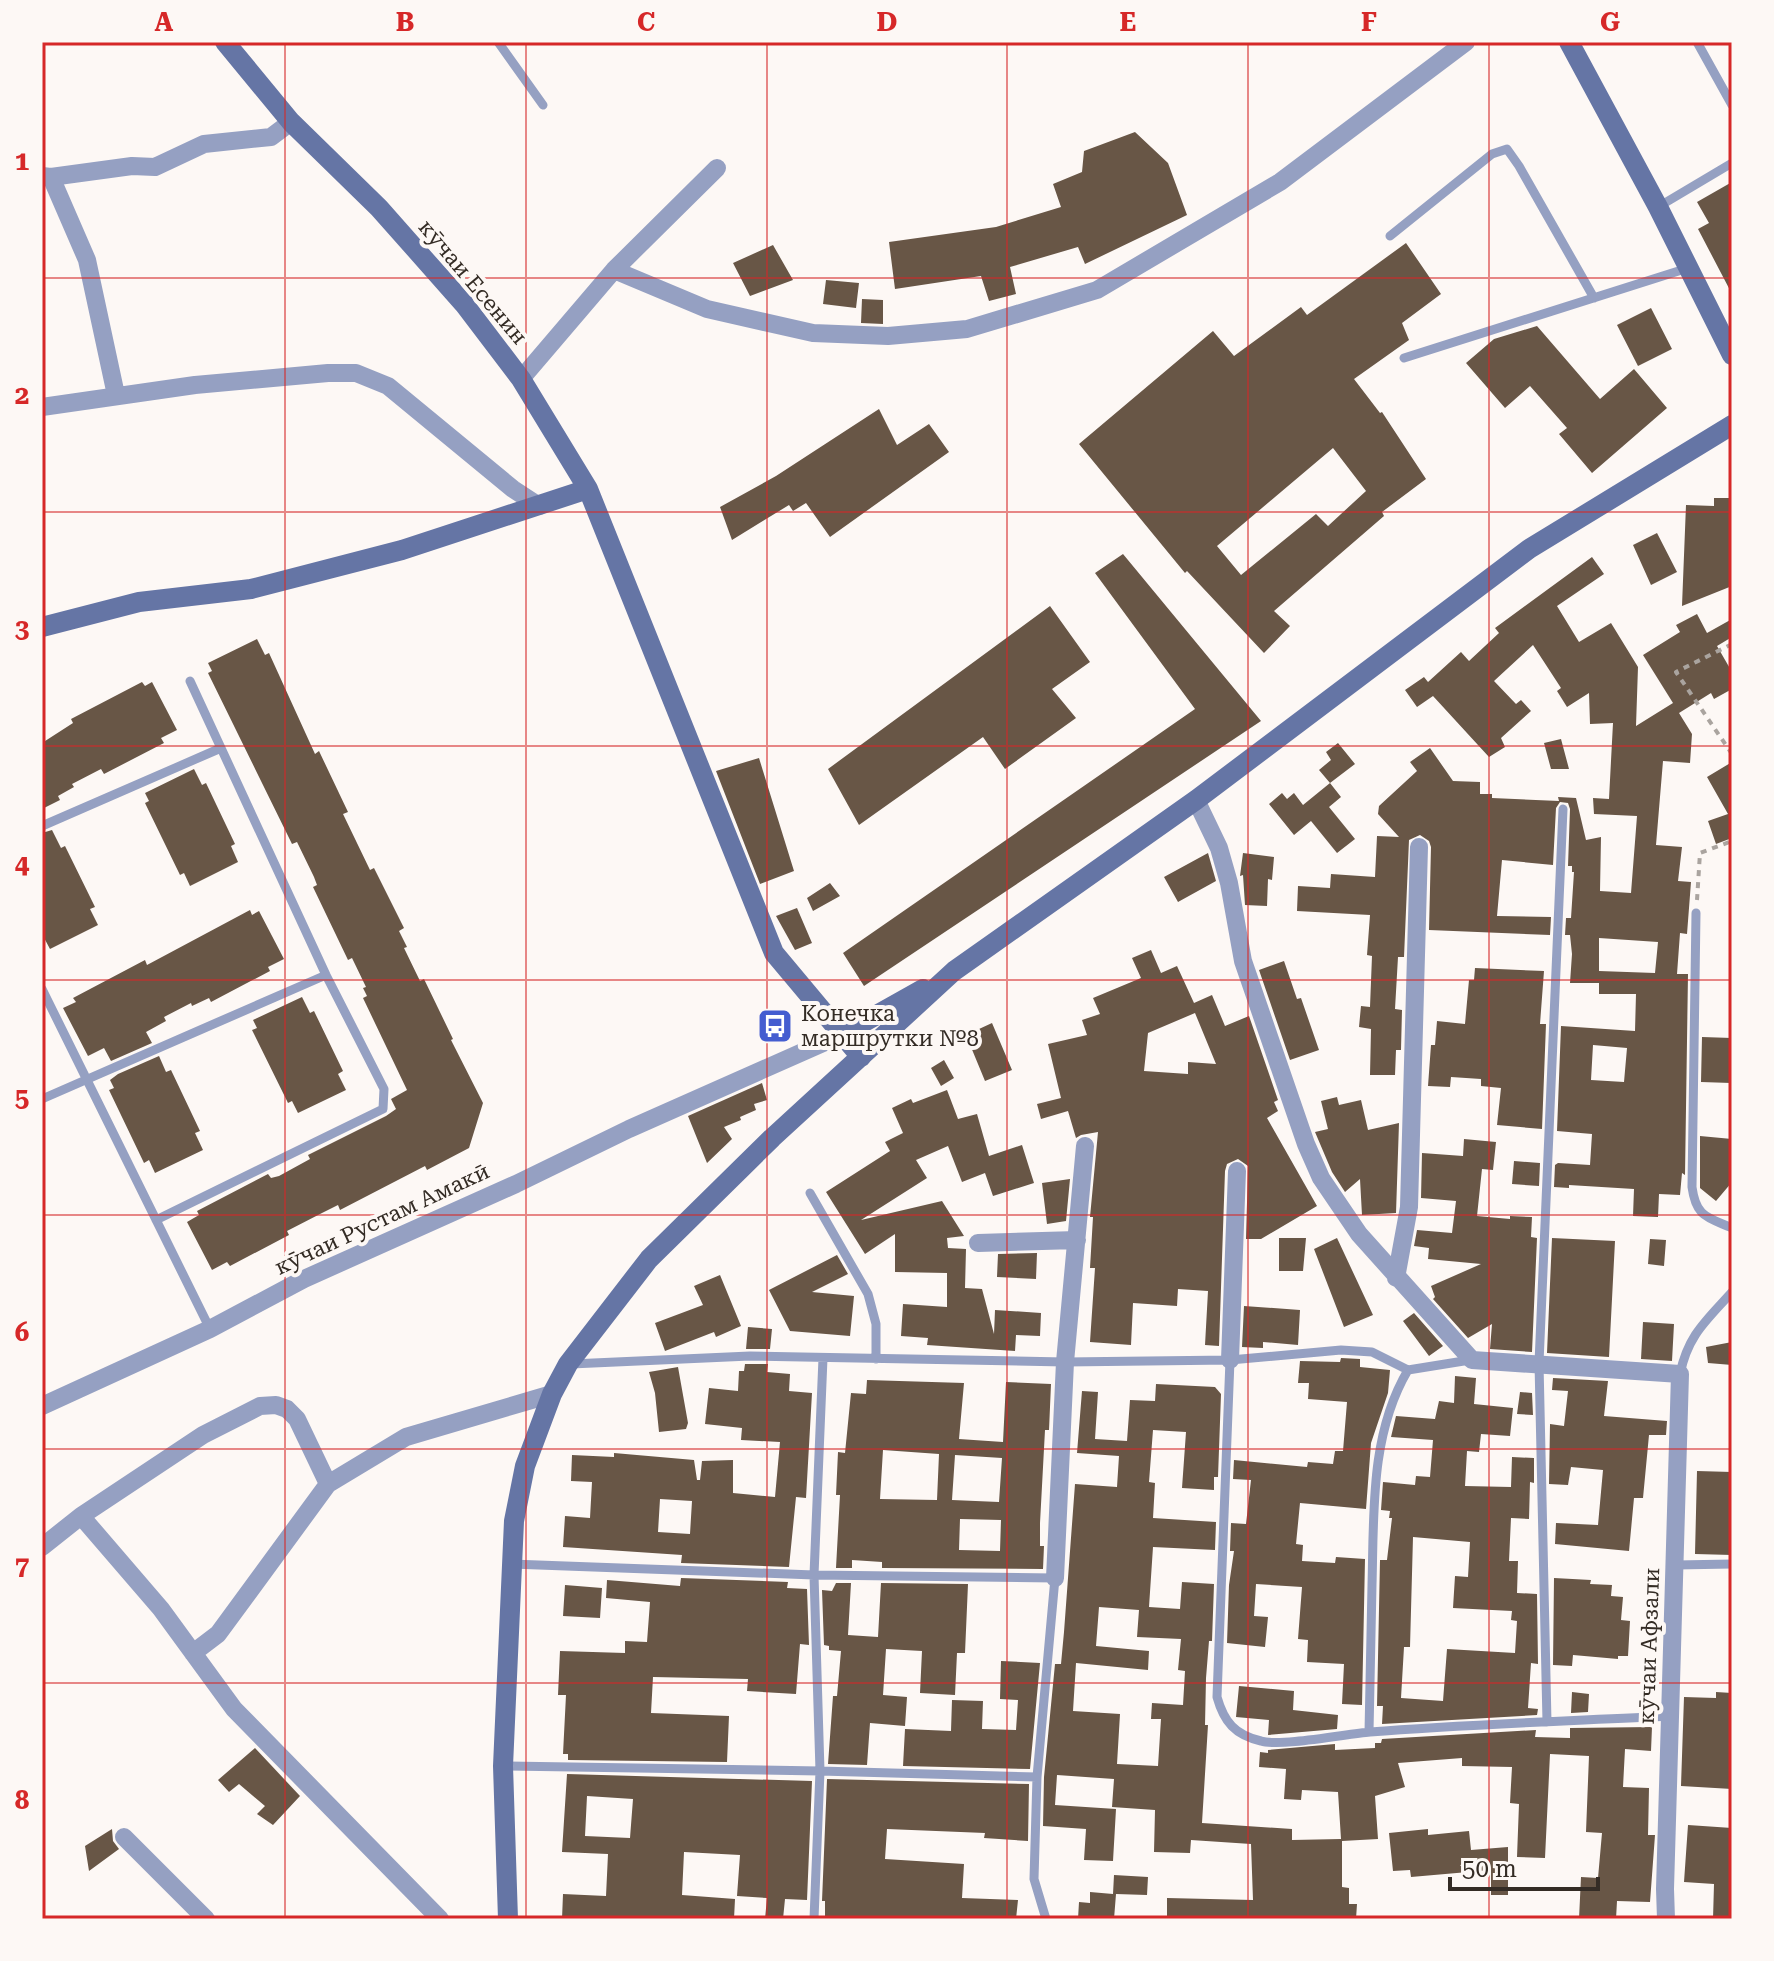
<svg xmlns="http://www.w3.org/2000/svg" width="1774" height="1961" viewBox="0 0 1774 1961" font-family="'Roboto Serif',serif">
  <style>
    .building { fill: #685646; fill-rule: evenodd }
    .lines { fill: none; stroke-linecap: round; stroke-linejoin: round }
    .path { stroke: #aaa49f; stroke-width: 4; stroke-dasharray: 6 6; stroke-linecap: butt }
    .lane { stroke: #95a0c2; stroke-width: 9 }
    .street { stroke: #95a0c2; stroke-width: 18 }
    .secondary { stroke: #6575a5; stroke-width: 20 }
    .grid { fill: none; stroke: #d62828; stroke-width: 2; stroke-opacity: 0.55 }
    .labels { text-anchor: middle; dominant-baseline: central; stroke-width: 8; stroke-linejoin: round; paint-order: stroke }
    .street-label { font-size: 22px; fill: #342c25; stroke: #fdf8f5 }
    .poi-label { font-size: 22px; fill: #342c25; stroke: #fdf8f5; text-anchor: start }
    .neatline { fill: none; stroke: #d62828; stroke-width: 3 }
    .grid-label { font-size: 26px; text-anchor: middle; font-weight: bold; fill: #d62828 }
  </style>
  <rect width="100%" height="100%" fill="#fdf8f5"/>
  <path class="building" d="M1135,132L1168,163L1187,215L1085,264L1078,247L1010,267L1016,294L989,301L981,276L895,289L889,242L996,227L1061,207L1053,184L1082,172L1084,151Z
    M1732,182V294L1698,229L1709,223L1697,202Z
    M1406,243L1441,294L1402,323L1409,340L1354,379L1380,413L1382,412L1426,479L1382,512L1384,516L1274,611L1290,626L1264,653L1187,571L1185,573L1079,444L1213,331L1234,356L1301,307L1307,315ZM1333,448L1366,491L1328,526L1316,514L1241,575L1217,546Z
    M773,245L793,280L750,296L733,263Z
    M826,280L859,283L856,308L823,304Z
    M862,299L883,300V324L861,323Z
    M1651,308L1672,349L1638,366L1617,325Z
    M1537,326L1600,399L1634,369L1667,408L1592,473L1559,434L1567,428L1530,386L1505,408L1466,363L1494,339Z
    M879,409L897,445L929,424L949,452L830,537L806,503L793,511L789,505L732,540L720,507L776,476Z
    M1714,498H1730L1732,586L1682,606L1686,505L1714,506Z
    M1657,533L1677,572L1651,585L1633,545Z
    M1123,554L1261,721L864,986L843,953L1195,709L1095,573Z
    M1592,557L1604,574L1557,606L1579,642L1611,623L1638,667L1636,726L1673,703L1643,655L1680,632L1676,625L1697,614L1707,633L1732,619V637L1717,646L1732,672V689L1714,699L1711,693L1679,713L1692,734L1690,763L1663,761L1656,845L1682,847L1678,881L1691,882L1687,934L1680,933L1677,974H1688L1685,1175L1682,1173L1680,1195L1659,1194L1658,1217L1633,1216L1634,1189L1569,1185V1188L1554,1187L1555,1165L1558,1163L1590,1165L1592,1134L1557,1131L1561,1026L1635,1031L1636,994H1599V983H1570L1572,954L1570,935H1565L1566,918H1571L1574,872H1572V866H1568L1570,809L1568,803L1560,802L1556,808L1553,865L1502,860L1497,916L1551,917L1550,935L1429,930L1431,847L1429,841L1420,835L1409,840L1404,957H1398L1395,1009L1402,1010L1401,1050H1396L1395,1075H1370L1371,1029L1359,1027L1361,1006L1370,1007L1372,956L1367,955L1370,915L1297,911L1298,886L1330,888L1331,874L1375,877L1377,836L1399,837L1378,814L1379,806L1417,771L1410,762L1430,748L1453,781L1480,782V794H1492V798L1559,801L1558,797L1576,798L1586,840L1601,837L1600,891L1631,893L1637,816L1594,814L1593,798L1609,799L1613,723L1590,724L1589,693L1567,707L1557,691L1561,688L1533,645L1494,681L1516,704L1521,700L1531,711L1501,738L1505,747L1489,757L1433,696L1417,707L1405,690L1424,677L1428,682L1461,652L1469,661L1499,633L1495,628ZM1599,938L1658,942L1655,973L1599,971V978ZM1593,1045L1627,1048L1624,1082L1591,1080Z
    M1050,606L1090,662L1052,689L1076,718L1005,769L983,737L859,825L828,769Z
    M257,639L265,655L269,653L315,754L319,751L348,812L343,814L370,870L374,868L404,928L399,931L407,947L404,948L420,981L424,979L453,1039L451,1040L483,1103L469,1148L427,1170L425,1166L340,1210L338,1205L322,1213L287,1231L289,1235L230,1266L227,1262L212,1270L187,1222L199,1215L197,1211L268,1174L271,1178L279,1176L310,1159L308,1155L386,1116L396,1109L391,1099L407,1090L363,998L367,996L363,988L366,987L352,958L348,960L313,887L317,885L314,877L297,842L292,844L208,673L212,671L208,663Z
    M142,682L145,686L152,682L177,730L161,738L164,743L104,774L101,769L72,784L74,787L58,796L60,800L42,809V743L73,723L71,719Z
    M1561,739L1569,769H1551L1544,743Z
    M1338,743L1355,764L1330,783L1319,770L1331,760L1326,752Z
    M759,758L794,871L760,884L716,771Z
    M1732,762V838L1716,844L1708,821L1728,814L1707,777Z
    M194,769L202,785L206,783L235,844L231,846L238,862L190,886L184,873L180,875L145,803L149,801L145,793Z
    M1330,783L1341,797L1329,807L1355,839L1337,853L1311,821L1294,835L1269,804L1282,793L1287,799L1294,793L1303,805Z
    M52,830L61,848L65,846L95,907L90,909L98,925L50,949L42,934V833Z
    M1208,853L1216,881L1178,902L1164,877Z
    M1243,853L1274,857L1272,880L1268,879L1267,906L1245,905L1243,875L1240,876Z
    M830,883L840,896L813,911L807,898Z
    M797,908L812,943L795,950L776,916Z
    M250,910L252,915L259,911L284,959L268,967L270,971L211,1002L209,998L192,1006L191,1003L164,1017L166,1021L146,1032L152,1043L111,1061L104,1048L88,1056L63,1008L76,1002L73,998L145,960L147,965Z
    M1151,950L1161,973L1177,966L1194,1003L1212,995L1225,1026L1249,1016L1278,1100L1274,1102L1278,1111L1267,1118L1317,1206L1261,1239H1246L1248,1166L1238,1159L1227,1164L1225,1171L1219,1346L1205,1345L1208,1291L1178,1289L1177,1306L1133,1303L1131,1345L1090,1342L1095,1268H1090L1093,1217H1090L1098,1132L1081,1135L1076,1138L1068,1111L1041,1119L1037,1104L1061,1098L1048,1044L1087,1035L1082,1020L1100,1014L1093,998L1141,978L1132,958ZM1195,1013L1216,1064L1188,1062V1074L1144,1071L1148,1033Z
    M1284,961L1297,999L1301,998L1319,1050L1290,1060L1259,970Z
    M1475,968L1544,971L1540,1024H1546L1542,1129L1497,1125L1501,1088L1481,1086V1079L1451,1077L1450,1087L1428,1086L1431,1045H1435L1437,1021L1465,1024L1469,980H1474Z
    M302,997L310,1013L314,1011L343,1071L338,1074L346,1090L298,1113L292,1101L288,1103L252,1030L257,1028L253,1020Z
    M992,1023L1012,1070L985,1081L966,1035Z
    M1702,1037L1732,1038L1731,1083L1701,1082Z
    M159,1056L166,1072L171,1070L200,1131L195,1133L203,1150L155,1173L149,1160L144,1163L109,1090L114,1088L110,1080L118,1074Z
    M944,1060L954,1078L941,1086L931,1068Z
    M762,1083L767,1100L754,1104L756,1110L740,1117L741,1120L724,1127L732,1139L707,1163L688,1116Z
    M947,1090L958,1119L977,1114L989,1156L1022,1145L1034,1183L993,1196L985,1173L962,1182L948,1146L916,1160L927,1178L861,1220L942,1201L964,1236L947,1238L948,1248L966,1249L965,1288L982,1289L994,1334L995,1310L1041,1313L1040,1336L1016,1335L1015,1351L927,1345L928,1338L901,1336L903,1304L947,1307V1273L895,1272V1234L865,1254L826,1192L890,1151L885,1142L903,1133L892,1108L911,1099L913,1103Z
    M1337,1097L1339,1105L1361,1100L1368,1130L1399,1123L1396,1213L1362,1215L1360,1179L1345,1192L1332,1172L1315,1132L1328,1129L1321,1101Z
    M1700,1136L1732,1139V1182L1716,1201L1700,1188Z
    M1464,1139L1496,1142L1493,1170L1482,1169L1477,1216L1510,1219V1216L1532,1217L1531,1237L1537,1238L1532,1352L1490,1349L1492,1324L1468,1338L1433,1299L1435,1297L1431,1286L1481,1264L1428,1259L1429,1248L1414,1246L1417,1230L1452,1233L1456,1201L1421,1198L1422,1153L1463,1156Z
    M1514,1161L1540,1163L1539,1186L1512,1184Z
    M1070,1179L1066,1221L1047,1224L1042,1183Z
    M1279,1238H1306L1303,1271H1279Z
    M1337,1238L1373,1315L1344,1327L1314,1249Z
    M1552,1238L1615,1241L1609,1357L1547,1353Z
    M1650,1239L1666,1240L1664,1266L1648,1264Z
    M1037,1253L1036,1279L997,1277L998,1254Z
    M837,1255L848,1274L812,1292L854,1296L850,1336L790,1331L769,1290Z
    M720,1275L741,1326L716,1337L714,1332L665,1351L655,1323L703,1305L694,1286Z
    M1244,1306L1300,1310L1298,1345L1263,1342V1348L1242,1347Z
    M1414,1313L1443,1346L1429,1356L1403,1321Z
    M1643,1322L1674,1324L1672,1361L1641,1359Z
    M748,1327L772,1329L770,1349H746Z
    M1732,1342V1365L1708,1363L1706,1347Z
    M1341,1358L1360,1359V1367L1390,1370L1388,1393L1371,1443L1366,1509L1300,1503L1296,1544L1303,1545L1302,1561L1335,1563L1336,1557L1365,1559L1362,1705L1342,1704L1344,1664L1307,1662L1308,1640L1298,1639L1302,1587L1256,1584L1254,1616L1268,1617L1265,1647L1227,1643L1229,1585L1234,1551H1230L1231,1523L1246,1524L1251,1480L1233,1479L1234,1460L1307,1467L1308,1462L1333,1464L1335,1451H1343L1347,1402L1308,1399L1309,1383H1298L1300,1361L1340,1362Z
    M745,1364H768L767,1372L790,1374L789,1391L812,1393L806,1498L796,1497L789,1567L681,1563L682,1555L563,1547L565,1516L590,1518L592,1482L571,1481L572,1455L614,1457V1453L694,1460L697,1480H700L702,1461L733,1460V1493L775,1497L780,1442L741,1440L742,1428L705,1424L709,1388L738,1391L739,1371H744ZM660,1499L692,1501L690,1534L658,1532Z
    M678,1367L688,1423L686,1429L659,1432L655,1393L649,1372Z
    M1455,1376L1476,1378L1474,1404L1513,1408L1510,1436L1481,1434L1479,1452L1467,1451L1465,1486L1511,1487L1512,1457L1534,1458V1483L1530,1482L1529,1519L1511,1518L1509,1561H1518L1517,1593L1537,1594L1538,1664L1531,1663L1528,1708L1538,1709L1537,1715L1382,1724L1383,1706H1377L1380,1560H1387L1392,1518H1389L1390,1511L1381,1510L1383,1482L1415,1485L1416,1476L1430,1477L1433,1440L1391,1437L1396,1416L1435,1419L1439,1401L1454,1403ZM1413,1537L1470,1542L1468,1577L1455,1576L1453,1608L1512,1611L1511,1620L1517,1621L1515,1653L1447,1649L1443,1701L1401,1698L1404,1647H1410Z
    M1553,1378L1608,1381L1604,1416L1667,1421L1666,1435H1649L1643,1498H1634L1629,1551L1555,1544L1556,1523L1598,1525L1603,1470L1571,1467L1568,1485L1549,1484L1550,1424L1564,1426L1568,1391L1552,1390Z
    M867,1380L964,1383L959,1439L1003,1442L1006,1382L1051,1384L1049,1430H1045L1040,1523V1546H1044L1043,1569L882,1568V1562L852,1560V1568H836L840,1495H836L838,1452L845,1453L851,1393L866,1394ZM883,1450L939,1454L937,1500L880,1499ZM955,1455L1002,1458L999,1502L952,1500ZM960,1519L1001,1520L1000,1551L959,1550Z
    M1156,1384L1215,1387L1221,1394L1218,1477H1214V1490L1182,1488L1186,1432L1153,1430L1149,1482L1155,1483L1153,1518L1216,1522L1215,1550L1153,1547L1149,1607L1180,1609L1182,1582L1214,1584L1212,1641H1209L1206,1678L1205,1725H1208L1202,1823L1292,1829V1840L1341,1839L1338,1792L1302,1790L1301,1800L1284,1799L1286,1769L1259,1767L1260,1752L1268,1753V1750L1335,1744V1750L1375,1748V1743H1381L1382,1739L1536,1730L1535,1737L1570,1738V1728L1652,1727L1651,1751L1625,1749L1623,1787L1649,1788L1648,1835H1655L1650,1902L1617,1901L1616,1919H1579L1581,1877L1598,1878L1602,1833L1586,1832L1589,1756L1550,1754L1545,1858L1517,1857L1519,1804L1510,1803L1512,1767L1462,1766V1758L1398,1763L1405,1787L1375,1796L1378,1839L1342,1841V1887L1349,1888V1904H1357L1356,1919H1167V1898L1253,1900L1251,1844L1191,1840L1190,1853L1154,1852L1155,1810L1112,1807L1114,1779L1057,1775L1055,1805L1116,1809L1113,1861L1084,1860L1086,1829L1043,1826L1044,1777L1055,1664H1061L1064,1632L1075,1484L1117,1487L1119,1456L1077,1453L1082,1391L1098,1392L1095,1439L1127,1441L1130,1400L1155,1401ZM1099,1607L1139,1610L1137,1637L1181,1639L1178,1670L1185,1671L1183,1705L1152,1703L1151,1719H1161L1158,1766L1117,1764L1120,1714L1073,1711L1076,1663L1148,1670L1149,1651L1096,1646Z
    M1520,1392L1532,1393L1533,1415L1517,1414Z
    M1697,1471L1732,1472V1555L1695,1554Z
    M681,1578L788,1582L787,1588L807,1589L809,1645L800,1644L796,1694L747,1691L748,1679L653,1677L651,1713L729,1716L727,1762L568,1760V1754H563L566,1695H558L560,1651L625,1653V1641L647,1642L650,1602L606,1598L607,1580L680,1586Z
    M1554,1578L1591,1580L1590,1584L1612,1585L1611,1596L1623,1597L1621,1620L1630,1621L1628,1656H1618V1659L1573,1655L1572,1666L1553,1665Z
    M836,1583H851L848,1635L878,1637L881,1583L968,1584L965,1653H957L955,1695L920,1693L922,1651L886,1649L883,1695L907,1697L905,1726L870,1723L867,1765L828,1764L833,1696H837L841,1651L829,1650V1646L824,1645L822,1590L832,1591Z
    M565,1585L602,1588L600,1618L563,1616Z
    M1001,1661L1040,1663L1030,1769L903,1766L905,1729L951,1731L952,1700L983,1701L982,1729L1016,1730L1018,1700L1000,1699Z
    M1239,1686L1294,1691L1293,1710L1338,1715L1337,1729L1268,1735L1269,1720L1236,1717Z
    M1572,1692L1589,1694L1588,1712L1571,1713Z
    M1716,1692L1732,1693V1789L1681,1786L1684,1697L1716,1698Z
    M255,1748L300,1796L273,1825L257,1814L265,1806L239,1784L229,1792L218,1780Z
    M567,1774L812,1781L807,1900L785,1899L783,1919H765L767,1898L737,1896L740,1855L684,1852L682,1895L735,1899L734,1919H562L563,1894L606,1896L608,1854L562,1852ZM587,1796L633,1799L630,1838L585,1836Z
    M827,1779L1029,1784L1028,1841L984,1838L985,1833L887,1829L885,1859L964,1864L962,1898L1018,1900L1016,1919H825V1901H822Z
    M1688,1825L1732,1828V1919H1713L1714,1884L1684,1882Z
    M112,1829L113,1841L119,1849L89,1871L85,1846Z
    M1428,1829V1835L1469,1831L1471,1850L1508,1847V1895H1491V1870L1411,1877L1410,1870L1393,1871L1389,1833Z
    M1114,1875L1148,1877L1147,1895L1116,1894L1114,1919H1078L1079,1902L1090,1903V1892L1113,1894Z"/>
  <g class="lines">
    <path class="path" d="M1732,644L1676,672L1732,754
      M1697,900L1700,853L1732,841"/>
    <path class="lane" d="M498,42L543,105
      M1697,42L1732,105
      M1658,207L1732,163
      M1390,236L1492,154L1507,149L1519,166L1594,298
      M1404,358L1688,268
      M42,826L221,748
      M1696,913L1692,1187C1696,1217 1707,1217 1732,1228
      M42,989L210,1329
      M42,1099L326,975
      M810,1193L868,1294L876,1324V1359
      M156,1220L383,1109L384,1089L326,975L190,681
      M1230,1360L1217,1697C1224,1722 1235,1735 1261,1741C1280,1747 1346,1734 1370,1732C1470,1724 1571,1721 1671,1716
      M571,1364L750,1356L1065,1362L1230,1360L1341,1350L1372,1352L1408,1370L1470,1360
      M1680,1374C1688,1335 1706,1321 1732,1292
      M511,1564L814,1575L1055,1578L1037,1777L1034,1879L1046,1919
      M1676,1565L1732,1564
      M1547,1722L1539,1363L1563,809
      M1369,1732C1370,1683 1371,1634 1372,1585C1374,1513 1370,1434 1408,1370
      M503,1766L820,1771L1037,1777
      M814,1919L820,1771L814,1575L823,1358"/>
    <path class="street" d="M717,168L614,270L707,309L813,333L888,336L967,329L1097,290L1280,182L1466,42
      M42,176L51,177L87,260L116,395
      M51,177L132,166L155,167L204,144L271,137L291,122
      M521,379L614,270
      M42,407L195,385L328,373H356L388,386L513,489L539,506
      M1196,800L1219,848L1229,883L1243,961L1306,1144L1321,1178L1359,1234L1472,1360L1680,1374L1665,1889L1666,1919
      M978,1243L1077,1240
      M1396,1278L1409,1207L1419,847
      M1230,1360L1237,1171
      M42,1406L210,1329L304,1279L516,1184L629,1129L841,1035
      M81,1516L161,1609L234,1709L440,1919
      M42,1547L81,1516L203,1435L260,1406L276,1405L287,1409L297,1419L328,1484L406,1437L552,1394
      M1055,1578L1065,1362L1085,1146
      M193,1653L218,1634L328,1484
      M124,1837L206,1919"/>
    <path class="secondary" d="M225,42L291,122L379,208L464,304L521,379L588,489L774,953L861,1057
      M1569,42L1658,207L1732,355
      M42,627L139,602L251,589L402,550L588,489
      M841,1035L923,989
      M508,1919L503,1766L514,1521L525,1466L552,1394L568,1364L649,1259L772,1138L954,971L1196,800L1529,549L1732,425"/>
  </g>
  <path class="grid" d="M285,42V1919M526,42V1919M767,42V1919M1007,42V1919M1248,42V1919M1489,42V1919M42,278H1732M42,512H1732M42,746H1732M42,980H1732M42,1215H1732M42,1449H1732M42,1683H1732"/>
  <defs>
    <symbol id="bus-square" viewBox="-11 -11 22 22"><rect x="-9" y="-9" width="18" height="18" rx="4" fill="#445dd0" stroke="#fdf8f5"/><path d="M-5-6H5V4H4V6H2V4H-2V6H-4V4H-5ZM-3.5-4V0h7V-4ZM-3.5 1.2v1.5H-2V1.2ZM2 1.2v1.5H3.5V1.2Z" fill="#fff"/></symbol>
  </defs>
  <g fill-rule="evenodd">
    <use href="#bus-square" x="755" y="1006" width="40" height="40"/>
  </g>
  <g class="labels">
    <g class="street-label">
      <text transform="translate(473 282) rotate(50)">кӯчаи Есенин</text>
      <text transform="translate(382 1219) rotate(-25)">кӯчаи Рустам Амакӣ</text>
      <text transform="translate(1649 1646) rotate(-88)">кӯчаи Афзали</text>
    </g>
    <g class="poi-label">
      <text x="801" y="1013">Конечка<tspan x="801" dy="25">маршрутки №8</tspan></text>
    </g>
  </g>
  <rect width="1774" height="1961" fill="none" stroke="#fdf8f5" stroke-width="88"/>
  <path d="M1450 1877v12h148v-12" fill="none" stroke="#342c25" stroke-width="4"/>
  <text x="1462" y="1877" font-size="24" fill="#342c25" stroke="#fdf8f5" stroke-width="6" paint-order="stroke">50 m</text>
  <rect x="44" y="44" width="1686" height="1873" class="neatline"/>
  <g class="grid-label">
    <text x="164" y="31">A</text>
    <text x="405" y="31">B</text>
    <text x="646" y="31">C</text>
    <text x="887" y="31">D</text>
    <text x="1128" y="31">E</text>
    <text x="1369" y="31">F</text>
    <text x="1610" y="31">G</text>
    <text x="22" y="170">1</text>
    <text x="22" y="404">2</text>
    <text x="22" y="638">3</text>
    <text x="22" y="873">4</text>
    <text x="22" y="1107">5</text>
    <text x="22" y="1341">6</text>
    <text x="22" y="1575">7</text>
    <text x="22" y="1809">8</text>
  </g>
</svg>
